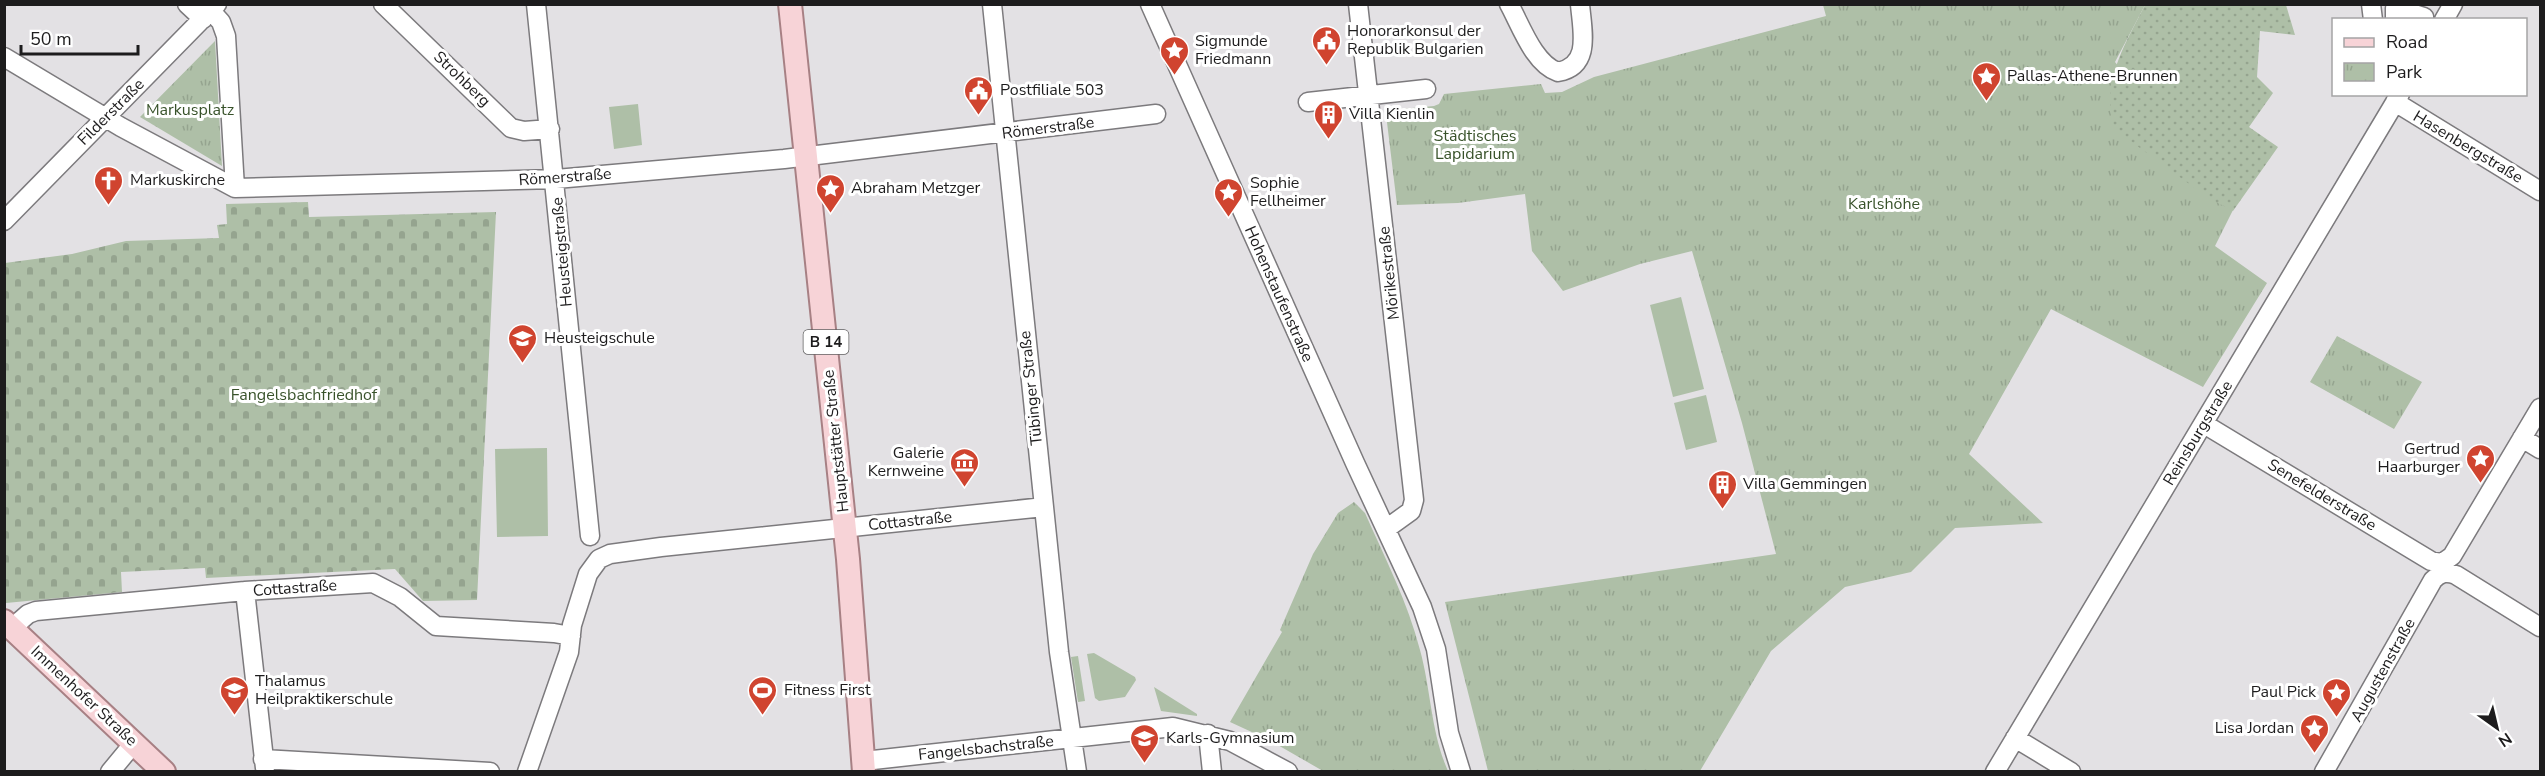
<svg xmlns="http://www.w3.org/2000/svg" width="2545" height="776" viewBox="0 0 2545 776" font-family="'Nunito Sans',sans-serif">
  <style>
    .grass { fill: #aebfa7 }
    .cemetery { fill: url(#cemetery-stones) }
    .park { fill: url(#park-tufts) }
    .garden { fill: url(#garden-dots) }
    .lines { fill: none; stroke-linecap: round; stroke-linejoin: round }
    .minor-casing { stroke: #7c7a7d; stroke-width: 21 }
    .major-casing { stroke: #a78084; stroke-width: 26 }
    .minor { stroke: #fff; stroke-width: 18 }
    .major { stroke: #f7d3d7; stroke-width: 22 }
    .labels { text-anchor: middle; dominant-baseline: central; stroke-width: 6; stroke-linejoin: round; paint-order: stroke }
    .shield { fill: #fff; stroke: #616061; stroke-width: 1.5 }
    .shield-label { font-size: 15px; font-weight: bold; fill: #1d1c1d }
    .poi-label { font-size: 16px; fill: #1d1c1d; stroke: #fff; text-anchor: start }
    .street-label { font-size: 16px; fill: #1d1c1d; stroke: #fff }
    .park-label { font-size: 16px; fill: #38522a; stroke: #fff }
  </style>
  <defs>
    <pattern id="cemetery-stones" width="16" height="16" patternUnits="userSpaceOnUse" patternTransform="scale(1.5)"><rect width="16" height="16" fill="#aebfa7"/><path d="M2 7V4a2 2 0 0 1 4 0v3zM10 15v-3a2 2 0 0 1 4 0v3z" fill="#95a48f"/></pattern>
    <pattern id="park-tufts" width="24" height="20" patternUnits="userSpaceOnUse" patternTransform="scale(1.5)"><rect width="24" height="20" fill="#aebfa7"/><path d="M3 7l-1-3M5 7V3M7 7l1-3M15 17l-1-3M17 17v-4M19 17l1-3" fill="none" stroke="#95a48f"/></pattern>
    <pattern id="garden-dots" width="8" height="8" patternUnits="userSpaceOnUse" patternTransform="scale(1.5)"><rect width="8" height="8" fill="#aebfa7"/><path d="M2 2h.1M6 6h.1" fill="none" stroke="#95a48f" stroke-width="1.8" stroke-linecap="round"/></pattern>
  </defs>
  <rect width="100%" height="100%" fill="#e3e1e4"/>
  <path class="grass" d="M638,104L642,145L614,149L609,107Z
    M1681,297L1704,389L1673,397L1650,305Z
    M1706,395L1717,442L1686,450L1674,403Z
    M547,448L548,536L497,537L495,449Z
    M1094,653L1135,677L1136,680L1125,697L1099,701L1095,698L1087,654Z
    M1078,656L1085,701L1078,702L1071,657Z
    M1154,687L1197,714V716L1161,711Z"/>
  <path class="cemetery" d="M308,202L309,217L496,212L477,600L423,601L395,569L206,578L205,568L121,572L122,592L6,603L5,263L72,254L126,241L219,238L217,225L227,224L226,204Z"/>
  <path class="park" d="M1823,5H2145L2115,62L2233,210L2215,246L2267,283L2203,387L2051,309L1969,454L2043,523L1955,528L1911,572L1845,587L1771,651L1700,771H1488L1445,602L1776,554L1742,423L1692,251L1640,264L1563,291L1532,251L1525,194L1458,203L1397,205L1386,114L1390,110L1434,106L1439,104L1444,94L1541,84L1545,93L1562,92L1594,77L1826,16Z
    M215,41L222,166L140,117Z
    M2337,336L2422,382L2394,429L2310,382Z
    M1354,502L1365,513C1385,558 1408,603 1420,650C1431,690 1431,733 1448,771H1323L1269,740L1230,722L1282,632L1280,630L1313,554L1338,513Z"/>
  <path class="garden" d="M2145,5H2286L2295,35L2260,31L2257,77L2273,93L2249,127L2278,147L2233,211L2207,197L2114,129C2100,84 2125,44 2145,5Z"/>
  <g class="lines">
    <defs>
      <path id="minor" d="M187,4L203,19
        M383,4L511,128L524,131L550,129
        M536,4L590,536
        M992,4L1059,652L1077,772
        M1150,4L1355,463L1422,607L1436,649L1449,733L1461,772
        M1358,4L1414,500L1411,511L1386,529
        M1509,4C1521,26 1534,64 1558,72C1592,66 1582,30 1580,4
        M2371,4L2373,20
        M211,11L221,22L226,36L235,188
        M2395,20V8L2424,17L2422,20
        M2444,20L2453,4
        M4,57L121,127L235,188L556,179L784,159L1156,114
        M1308,102L1426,89
        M2395,102L2540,191
        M4,221L217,4
        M2204,424L2431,561L2442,563L2452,556L2540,408
        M2522,438L2540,449
        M245,591L265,768
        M12,628L28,614L36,611L245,591L373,583L400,597L436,626L554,633L571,636
        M1208,734L1212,772
        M2015,738L2071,772
        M263,759L490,772
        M864,761L1173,727L1230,741L1288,772
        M110,772L134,743
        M527,772L569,652L572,625L588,574L599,559L610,554L661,547L1044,507
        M1995,772L2400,94
        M2324,772L2433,580C2440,573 2446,571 2456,575L2540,627"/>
      <path id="major" d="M790,4L848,559L864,772
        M4,621L164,772"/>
    </defs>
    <use href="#minor" class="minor-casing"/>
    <use href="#major" class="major-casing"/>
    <use href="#minor" class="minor"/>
    <use href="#major" class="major"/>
  </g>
  <defs>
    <symbol id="civic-pin" viewBox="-11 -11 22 30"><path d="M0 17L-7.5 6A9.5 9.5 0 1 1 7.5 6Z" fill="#d0442f" stroke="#fff"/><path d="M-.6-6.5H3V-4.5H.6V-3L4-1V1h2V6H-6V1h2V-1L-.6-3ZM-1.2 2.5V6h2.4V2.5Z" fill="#fff"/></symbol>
    <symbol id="sight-pin" viewBox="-11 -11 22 30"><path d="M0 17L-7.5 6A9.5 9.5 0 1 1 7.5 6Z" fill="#d0442f" stroke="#fff"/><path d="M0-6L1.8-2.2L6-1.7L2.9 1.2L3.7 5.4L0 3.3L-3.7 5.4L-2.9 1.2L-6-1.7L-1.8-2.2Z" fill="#fff"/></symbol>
    <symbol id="building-pin" viewBox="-11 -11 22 30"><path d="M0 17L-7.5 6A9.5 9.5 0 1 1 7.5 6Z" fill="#d0442f" stroke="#fff"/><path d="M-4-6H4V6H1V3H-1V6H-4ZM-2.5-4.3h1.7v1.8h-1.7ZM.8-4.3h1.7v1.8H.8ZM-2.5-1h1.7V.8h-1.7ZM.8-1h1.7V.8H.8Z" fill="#fff"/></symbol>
    <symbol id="church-pin" viewBox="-11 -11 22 30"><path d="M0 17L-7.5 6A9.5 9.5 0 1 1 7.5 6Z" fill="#d0442f" stroke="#fff"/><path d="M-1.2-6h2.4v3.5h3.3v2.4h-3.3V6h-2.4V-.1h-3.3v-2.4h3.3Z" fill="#fff"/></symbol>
    <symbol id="school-pin" viewBox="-11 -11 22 30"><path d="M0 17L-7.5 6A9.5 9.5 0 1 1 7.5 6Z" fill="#d0442f" stroke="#fff"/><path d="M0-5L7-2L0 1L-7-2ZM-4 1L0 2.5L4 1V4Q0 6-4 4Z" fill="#fff"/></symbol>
    <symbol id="museum-pin" viewBox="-11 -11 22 30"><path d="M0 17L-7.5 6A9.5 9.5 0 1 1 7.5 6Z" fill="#d0442f" stroke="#fff"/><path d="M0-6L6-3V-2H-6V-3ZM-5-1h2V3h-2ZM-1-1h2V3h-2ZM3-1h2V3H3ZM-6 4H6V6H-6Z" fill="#fff"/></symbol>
    <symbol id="university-pin" viewBox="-11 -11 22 30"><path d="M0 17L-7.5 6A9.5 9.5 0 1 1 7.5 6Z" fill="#d0442f" stroke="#fff"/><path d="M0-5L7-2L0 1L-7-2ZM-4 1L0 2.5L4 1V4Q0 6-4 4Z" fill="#fff"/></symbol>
    <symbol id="stadium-pin" viewBox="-11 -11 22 30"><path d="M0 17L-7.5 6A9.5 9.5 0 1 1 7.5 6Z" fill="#d0442f" stroke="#fff"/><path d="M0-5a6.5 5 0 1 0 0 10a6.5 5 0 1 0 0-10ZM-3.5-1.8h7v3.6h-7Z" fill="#fff"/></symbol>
  </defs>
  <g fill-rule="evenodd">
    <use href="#civic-pin" x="1310" y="24" width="33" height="45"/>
    <use href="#sight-pin" x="1158" y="34" width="33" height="45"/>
    <use href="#sight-pin" x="1970" y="60" width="33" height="45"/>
    <use href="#civic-pin" x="962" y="74" width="33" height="45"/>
    <use href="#building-pin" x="1312" y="98" width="33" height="45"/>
    <use href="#church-pin" x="92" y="164" width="33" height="45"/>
    <use href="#sight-pin" x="814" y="172" width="33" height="45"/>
    <use href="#sight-pin" x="1212" y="176" width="33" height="45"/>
    <use href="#school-pin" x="506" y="322" width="33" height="45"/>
    <use href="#sight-pin" x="2464" y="442" width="33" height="45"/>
    <use href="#museum-pin" x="948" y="446" width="33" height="45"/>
    <use href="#building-pin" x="1706" y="468" width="33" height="45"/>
    <use href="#university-pin" x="218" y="674" width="33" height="45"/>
    <use href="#stadium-pin" x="746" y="674" width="33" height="45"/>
    <use href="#sight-pin" x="2320" y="676" width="33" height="45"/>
    <use href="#sight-pin" x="2298" y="712" width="33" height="45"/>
    <use href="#school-pin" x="1128" y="722" width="33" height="45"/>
  </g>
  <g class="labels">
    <rect class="shield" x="803.5" y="330" width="45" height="24" rx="4.5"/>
    <g class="shield-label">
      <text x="826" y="342">B 14</text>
    </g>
    <g class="poi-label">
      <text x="1347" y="31">Honorarkonsul der<tspan x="1347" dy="18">Republik Bulgarien</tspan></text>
      <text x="1195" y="41">Sigmunde<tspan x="1195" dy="18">Friedmann</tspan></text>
      <text x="2007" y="76">Pallas-Athene-Brunnen</text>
      <text x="1000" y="90">Postfiliale 503</text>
      <text x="1349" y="114">Villa Kienlin</text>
      <text x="130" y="180">Markuskirche</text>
      <text x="1250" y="183">Sophie<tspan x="1250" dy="18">Fellheimer</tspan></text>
      <text x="851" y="188">Abraham Metzger</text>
      <text x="544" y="338">Heusteigschule</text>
      <text x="2460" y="449" text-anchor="end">Gertrud<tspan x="2460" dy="18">Haarburger</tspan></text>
      <text x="944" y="453" text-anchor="end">Galerie<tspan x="944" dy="18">Kernweine</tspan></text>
      <text x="1743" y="484">Villa Gemmingen</text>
      <text x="255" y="681">Thalamus<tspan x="255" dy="18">Heilpraktikerschule</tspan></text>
      <text x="784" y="690">Fitness First</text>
      <text x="2316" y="692" text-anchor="end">Paul Pick</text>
      <text x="2294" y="728" text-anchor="end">Lisa Jordan</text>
      <text x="1166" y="738">Karls-Gymnasium</text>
    </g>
    <g class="street-label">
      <text transform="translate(462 79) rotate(44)">Strohberg</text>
      <text transform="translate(111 112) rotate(-45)">Filderstraße</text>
      <text transform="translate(1048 128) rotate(-7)">Römerstraße</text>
      <text transform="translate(2468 147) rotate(31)">Hasenbergstraße</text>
      <text transform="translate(565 177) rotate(-4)">Römerstraße</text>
      <text transform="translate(562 252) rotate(-95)">Heusteigstraße</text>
      <text transform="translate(1389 273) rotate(-96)">Mörikestraße</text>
      <text transform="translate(1279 294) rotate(66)">Hohenstaufenstraße</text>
      <text transform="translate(1031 388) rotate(-96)">Tübinger Straße</text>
      <text transform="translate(2198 433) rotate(-59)">Reinsburgstraße</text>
      <text transform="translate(836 441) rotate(-96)">Hauptstätter Straße</text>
      <text transform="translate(2322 495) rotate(31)">Senefelderstraße</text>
      <text transform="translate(910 521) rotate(-6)">Cottastraße</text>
      <text transform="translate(295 588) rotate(-4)">Cottastraße</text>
      <text transform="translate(2383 670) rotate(-61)">Augustenstraße</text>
      <text transform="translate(84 696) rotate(43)">Immenhofer Straße</text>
      <text transform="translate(986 748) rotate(-6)">Fangelsbachstraße</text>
    </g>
    <g class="park-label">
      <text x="190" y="110">Markusplatz</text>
      <text x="1475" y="136">Städtisches<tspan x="1475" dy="18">Lapidarium</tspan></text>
      <text x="1884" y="204">Karlshöhe</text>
      <text x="304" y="395">Fangelsbachfriedhof</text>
    </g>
  </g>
  <rect width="2545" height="776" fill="none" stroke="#1d1c1d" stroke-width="12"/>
  <rect x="2332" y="18" width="195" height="78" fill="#ffffff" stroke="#a5a4a5" stroke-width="1.5"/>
  <rect x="2344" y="38" width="30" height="9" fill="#f7d3d7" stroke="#a5a4a5" stroke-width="1.5"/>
  <text x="2386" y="48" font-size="18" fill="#1d1c1d">Road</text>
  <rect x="2344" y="63" width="30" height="18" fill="url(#park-tufts)" stroke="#a5a4a5" stroke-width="1.5"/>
  <text x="2386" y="78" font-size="18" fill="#1d1c1d">Park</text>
  <g transform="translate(2497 728) rotate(146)" stroke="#ffffff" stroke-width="4.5" paint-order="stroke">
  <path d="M0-4.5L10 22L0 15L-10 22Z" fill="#1d1c1d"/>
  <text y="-9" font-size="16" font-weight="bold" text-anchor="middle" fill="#1d1c1d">N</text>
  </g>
  <path d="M21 45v9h117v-9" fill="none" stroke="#1d1c1d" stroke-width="3"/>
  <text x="30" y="45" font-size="18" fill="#1d1c1d" stroke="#ffffff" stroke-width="4.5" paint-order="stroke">50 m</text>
</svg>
